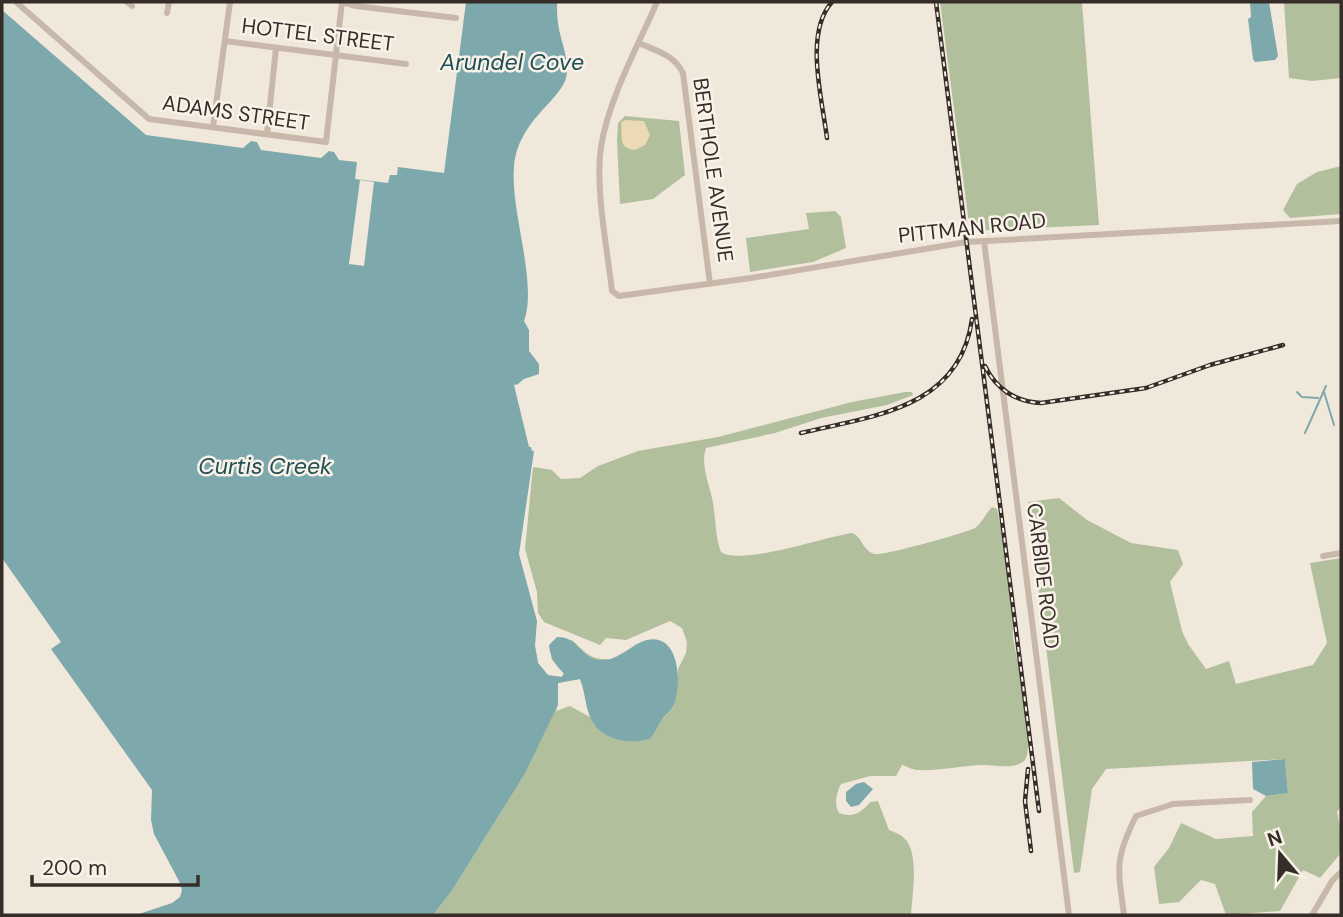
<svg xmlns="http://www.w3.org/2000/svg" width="1343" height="917" viewBox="0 0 1343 917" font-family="'DM Sans',sans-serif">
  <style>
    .green { fill: #b2bf9d }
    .sand { fill: #ebdab4 }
    .water { fill: #7da9ac }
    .pier { fill: #f1e8dc }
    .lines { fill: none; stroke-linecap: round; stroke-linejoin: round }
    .stream { stroke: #7da9ac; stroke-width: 2 }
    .street { stroke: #c8b8a9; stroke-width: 6 }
    .rail-casing { stroke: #362d28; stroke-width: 4.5 }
    .rail { stroke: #f9f2e8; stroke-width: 2; stroke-dasharray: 5; stroke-linecap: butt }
    .labels { text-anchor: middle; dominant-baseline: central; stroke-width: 5; stroke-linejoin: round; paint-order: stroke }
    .street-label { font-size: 21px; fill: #362d28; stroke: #f9f2e8 }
    .water-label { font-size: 23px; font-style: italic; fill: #205055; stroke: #f9f2e8 }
  </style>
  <rect width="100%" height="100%" fill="#f1e8dc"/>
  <path class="green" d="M940,2H1082L1099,225L970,231Z
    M1284,2H1341V78L1312,81L1289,78Z
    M625,116L679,121L685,175L653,199L620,204L617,141L618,123Z
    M1341,166V214L1290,218L1283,210L1297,184L1317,172Z
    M835,211L841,217L846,248L813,262L750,272L746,238L809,229L806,213Z
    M905,392H912L913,395L887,405L821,418L775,433L706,448C700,466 710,485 713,503C716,520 715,535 721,552C742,566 824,537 852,533C863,537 862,551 875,554C883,556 966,533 975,528C982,523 986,513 992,507L997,509L1002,534L1013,623V637C1016,656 1038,753 1023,762C1011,770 995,764 981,765C959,766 939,771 917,770C912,770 907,766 902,765L896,776H870L841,784C836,793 834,804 839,813C853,818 861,813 870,802L878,801L889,830C894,832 900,834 904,838C920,852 912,896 911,915H433L451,892L523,777L535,646L538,663L548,676L561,677L564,674L552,660L549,645L572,640C584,651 590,660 608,659L585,690L580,679L558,683C556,692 559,702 556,711L570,706L590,717L594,725L663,718L673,708L678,669L686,653L687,642L682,628L670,621L626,640L606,638L600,645L544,622L538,613L537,592L525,549L533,467L552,470L561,479L580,478L598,466L638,451L718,437L852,402Z
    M1059,498L1087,520L1131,543L1178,550L1183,564L1170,582L1182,631L1188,644L1206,669L1229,661L1236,684L1313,665L1327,643L1310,563L1341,558V806L1337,812L1341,830V853L1320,878L1303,870L1280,911L1226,915L1215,884L1201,880L1179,902L1159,904L1154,867L1169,848L1181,823L1216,839L1253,836L1252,812L1266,796L1288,793L1285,759L1106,769L1092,789L1080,872L1074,873L1028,502Z"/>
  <path class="sand" d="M624,120L644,121L650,135L645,145L635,150C617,148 623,136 621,123Z"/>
  <path class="water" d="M466,2H557C557,9 557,16 558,23C560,41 572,63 565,81C561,90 555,96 549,103C531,122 516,140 514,167C510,211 538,283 524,321L529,330V351L539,364V374L524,379L518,384L534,451L519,554L537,621L535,646L538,663L548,675L562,677L564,673C555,665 550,657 549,645L557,637C579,637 580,657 598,660C617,663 632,643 647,640C681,633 682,686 673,707C671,711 665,715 662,719C658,725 655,732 651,738C631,746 599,740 590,717C585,704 585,692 580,679L558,683V705L523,777L451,892L433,915H136L172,903L180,897L182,890L179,881L154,834L151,820L152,790L51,649L61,642L2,558V10L146,135L243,148L251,141L257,142L261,150L321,158L329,151L334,152L339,160L357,162L355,179L388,183L390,175H397L398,167L444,173Z
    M1250,2H1269L1278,56L1275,60L1255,62L1253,59L1248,19L1251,17Z
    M1285,759L1288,793L1266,796L1253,789L1252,762Z
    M864,782L873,789L859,805L851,807L846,801V792L856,784Z"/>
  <path class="pier" d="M360,180L374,182L364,266L349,264Z
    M524,383L522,385L537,450L532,451L531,447H529L514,385Z"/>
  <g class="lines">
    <path class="stream" d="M1297,392L1302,397L1318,398
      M1324,392L1334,425
      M1305,433L1326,386"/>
    <path class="street" d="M16,2L149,119L326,142L342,2
      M127,2L132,6
      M342,2L356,6L456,18
      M657,2C638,46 608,100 601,147C595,189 607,247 612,291L619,296L751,278L967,242L1341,221
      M167,13L169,2
      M225,41L406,64
      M639,43C657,51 674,55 683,73L710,284
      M213,127L230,2
      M267,134L276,48
      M984,241L1069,915
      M1323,556L1341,553
      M1124,915C1118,869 1114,860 1136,816L1173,804L1250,800
      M1312,915L1332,881L1341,872"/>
    <defs>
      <path id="rail" d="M936,2L1039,811
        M827,138C822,98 804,33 832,2
        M985,366C996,389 1016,402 1041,403L1146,388L1210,365L1283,345
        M801,433C872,416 960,409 972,319
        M1028,769L1025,801L1031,851"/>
    </defs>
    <use href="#rail" class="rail-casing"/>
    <use href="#rail" class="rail"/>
  </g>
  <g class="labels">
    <g class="street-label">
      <text transform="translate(318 35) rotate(7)">HOTTEL STREET</text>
      <text transform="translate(236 113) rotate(8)">ADAMS STREET</text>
      <text transform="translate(713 170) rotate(82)">BERTHOLE AVENUE</text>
      <text transform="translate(972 228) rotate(-6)">PITTMAN ROAD</text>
      <text transform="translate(1043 576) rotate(83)">CARBIDE ROAD</text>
    </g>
    <g class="water-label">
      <text x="512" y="62">Arundel Cove</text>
      <text x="265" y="466">Curtis Creek</text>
    </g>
  </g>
  <rect width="1343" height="917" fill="none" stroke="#362d28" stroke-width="7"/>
  <g transform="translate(1280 854) rotate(341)" stroke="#f9f2e8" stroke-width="5" paint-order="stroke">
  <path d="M0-5L12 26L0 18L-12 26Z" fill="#362d28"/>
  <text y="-10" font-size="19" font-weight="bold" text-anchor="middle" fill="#362d28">N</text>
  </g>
  <path d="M32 875v10h166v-10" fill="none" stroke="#362d28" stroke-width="3.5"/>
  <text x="42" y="875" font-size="21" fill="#362d28" stroke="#f9f2e8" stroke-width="5" paint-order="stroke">200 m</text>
</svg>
